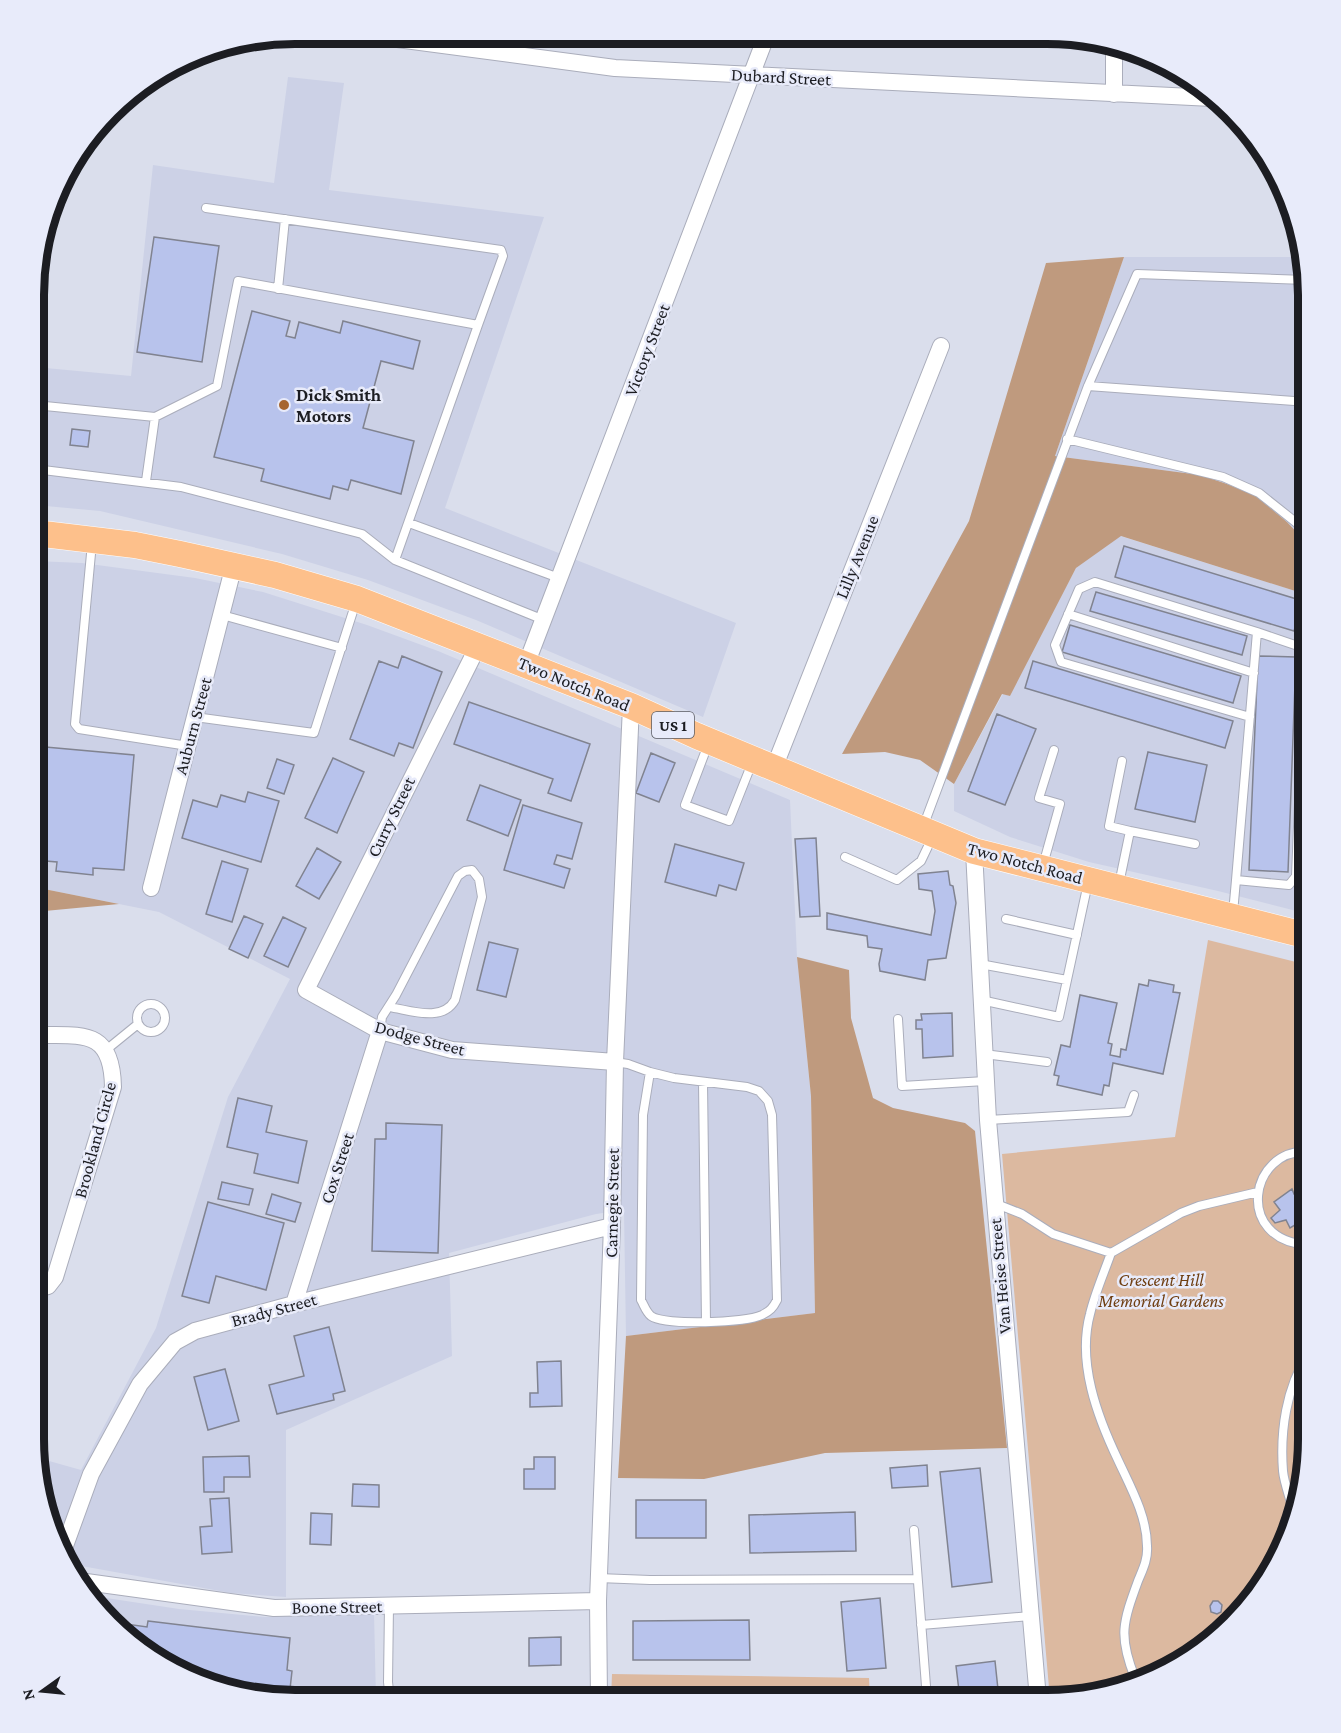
<svg xmlns="http://www.w3.org/2000/svg" width="1341" height="1733" viewBox="0 0 1341 1733" font-family="'Crimson Pro',serif">
  <style>
    .built { fill: #ccd1e6 }
    .green { fill: #dcb9a0 }
    .forest { fill: #bf9a7e }
    .building { fill: #b8c3ec; stroke: #808390; stroke-width: 1.5 }
    .lines { fill: none; stroke-linecap: round; stroke-linejoin: round }
    .lane-casing { stroke: #aaadbb; stroke-width: 10 }
    .street-casing { stroke: #aaadbb; stroke-width: 18 }
    .primary-casing { stroke: #fff; stroke-width: 27 }
    .lane { stroke: #fff; stroke-width: 8 }
    .street { stroke: #fff; stroke-width: 16 }
    .primary { stroke: #fdc08b; stroke-width: 26 }
    .poi-dot { fill: #a6652f; stroke: #e8ebfa; stroke-width: 2 }
    .labels { text-anchor: middle; dominant-baseline: central; stroke-width: 5; stroke-linejoin: round; paint-order: stroke }
    .shield { fill: #e8ebfa; stroke: #595b63; stroke-width: 1.5 }
    .shield-label { font-size: 16px; font-weight: bold; fill: #1c1d22 }
    .street-label { font-size: 18px; fill: #1c1d22; stroke: #e8ebfa }
    .poi-label { font-size: 18px; font-weight: bold; fill: #1c1d22; stroke: #e8ebfa; text-anchor: start }
    .park-label { font-size: 18px; font-style: italic; fill: #6f3e11; stroke: #e8ebfa }
    .rim { fill: none; stroke: #1c1d22; stroke-width: 8 }
  </style>
  <rect width="100%" height="100%" fill="#dadeec"/>
  <path class="built" d="M288,77L344,83L329,190L544,217L445,508L736,623L703,717L476,620L368,580L282,554L100,511L35,505V367L131,376L153,165L274,183Z
    M1124,257H1303L1308,294V544L1287,522L1256,496L1227,484L1200,475L1055,456Z
    M1098,529L1308,595V914L1218,891L1089,862L1010,837L954,811V784L1003,694L1010,696L1050,615Z
    M35,561L82,563L195,578L263,592L367,625L438,651L790,800L797,957L811,1096L815,1313L626,1336L624,1210L596,1214L449,1253L452,1356L286,1430V1597L231,1593L65,1563L42,1506L35,1457L81,1470L156,1328L228,1097L290,979L159,912L34,887Z
    M93,1596L179,1609L265,1617L374,1613L376,1699H277L211,1686L149,1656Z"/>
  <path class="green" d="M1208,940L1308,965L1307,1455L1273,1570L1231,1624L1177,1665L1063,1699H1050L1002,1154L1175,1137Z
    M612,1674L869,1678L870,1699H611Z"/>
  <path class="forest" d="M1124,257L1055,456L1200,475L1227,484L1256,496L1287,522L1308,544V595L1121,536L1076,568L1010,696L1002,694L954,784L920,760L885,752L842,754L969,521L1046,263Z
    M34,887L119,904L34,912Z
    M797,957L849,970L851,1018L873,1098L893,1108L965,1123L975,1131L1007,1448L825,1453L704,1479L618,1478L626,1336L815,1313L811,1096Z"/>
  <path class="building" d="M154,237L219,246L202,362L137,352Z
    M252,311L290,321L286,336L295,338L299,322L340,333L343,321L420,341L413,369L381,361L363,428L414,441L401,494L351,480L348,490L333,486L330,499L261,481L264,469L214,457Z
    M72,429L90,431L88,447L70,445Z
    M1124,546L1303,601L1294,631L1115,577Z
    M1096,592L1247,636L1242,655L1090,611Z
    M1070,625L1241,676L1233,703L1062,652Z
    M402,656L442,672L413,748L399,743L394,756L350,739L379,661L398,668Z
    M1258,656L1296,657L1288,872L1249,870Z
    M1033,661L1233,721L1225,748L1025,688Z
    M469,702L590,744L571,801L548,793L553,779L454,744Z
    M997,714L1036,729L1005,805L968,791Z
    M34,746L134,755L124,870L93,868V875L56,871L57,862L34,860Z
    M1148,752L1207,765L1195,822L1135,809Z
    M651,753L675,763L659,802L636,793Z
    M333,758L364,772L337,833L305,818Z
    M277,759L294,765L284,794L267,788Z
    M480,785L521,800L508,836L467,820Z
    M248,792L279,801L261,862L182,838L193,800L217,807L221,795L245,802Z
    M523,805L582,823L572,859L557,855L554,864L570,869L564,888L504,870Z
    M816,838L820,916L800,917L795,839Z
    M675,844L744,863L736,890L719,885L716,896L665,882Z
    M317,848L341,862L319,899L296,886Z
    M222,861L248,869L232,922L206,914Z
    M948,871L950,885L953,886L956,903L946,958L928,960L925,980L880,971L879,964L882,949L868,947L867,936L827,929V913L931,935L935,911L932,891L919,889L918,874Z
    M244,916L263,924L248,958L229,949Z
    M283,917L306,928L288,967L264,956Z
    M489,942L518,949L506,997L477,990Z
    M1149,980L1174,985L1173,992L1180,993L1163,1074L1113,1063L1109,1086L1104,1085L1102,1095L1057,1085L1059,1076L1054,1075L1061,1045L1070,1047L1080,995L1117,1003L1108,1043L1112,1044L1110,1055L1120,1057L1121,1049L1126,1050L1139,984L1148,986Z
    M952,1013L953,1056L923,1058L922,1029H916V1020H922L921,1014Z
    M238,1098L272,1106L266,1132L307,1141L298,1183L254,1173L258,1154L227,1147Z
    M386,1123L442,1125L438,1253L372,1251L375,1139H386Z
    M222,1182L253,1189L249,1205L218,1199Z
    M1292,1189L1294,1194L1303,1189L1308,1197V1212L1305,1214L1307,1218L1290,1228L1286,1220L1275,1223L1271,1218L1280,1210L1274,1202Z
    M272,1194L301,1203L295,1222L266,1214Z
    M208,1202L284,1223L266,1290L216,1276L209,1303L182,1296Z
    M329,1327L345,1391L333,1394L334,1400L277,1414L269,1385L304,1376L294,1336Z
    M561,1361L562,1406L530,1407V1393H538L537,1362Z
    M225,1369L239,1421L208,1430L194,1377Z
    M249,1456L250,1477H224V1492H204L203,1457Z
    M534,1457H555V1489H524V1469H534Z
    M927,1465L928,1486L892,1488L890,1468Z
    M980,1468L992,1582L952,1587L940,1472Z
    M353,1484L379,1485V1507L352,1506Z
    M229,1498L232,1552L202,1554L200,1527L212,1526L210,1499Z
    M636,1500H706V1538H636Z
    M855,1512L856,1551L750,1553L749,1515Z
    M311,1513L332,1514L331,1545L310,1544Z
    M880,1598L886,1668L847,1671L841,1602Z
    M1213,1601H1218L1222,1605L1221,1612L1217,1614L1211,1612L1210,1606Z
    M749,1620L750,1660H633V1621Z
    M148,1621L290,1638L287,1670L292,1671L290,1689L283,1688L282,1699H277L211,1686L149,1656L119,1623L147,1627Z
    M561,1637V1665L529,1666V1638Z
    M995,1661L999,1699H960L956,1666Z"/>
  <g class="lines">
    <defs>
      <path id="lane" d="M206,208L501,250L503,256L478,325
        M278,289L285,219
        M1088,386L1308,402
        M35,405L155,417
        M1067,439L1223,477L1259,493L1308,532
        M35,469L181,487L362,534L395,560L544,620
        M146,481L155,417L217,386L238,281L478,325L395,560
        M409,523L559,578
        M92,543L75,724L79,729L188,746
        M1068,614L1254,673
        M222,615L342,648
        M195,717L314,733L356,602
        M1250,717L1061,662L1055,645L1079,589L1095,582L1257,632
        M709,742L685,805L729,821L752,763
        M1122,761L1109,826L1130,831
        M923,827L1088,386L1137,274L1306,280
        M845,857L897,880L921,861L932,838
        M1043,865L1060,804L1039,798L1054,750
        M1119,884L1130,831L1195,844
        M1233,913L1236,880L1257,632L1298,646L1305,656L1296,876L1289,885L1236,880
        M1006,919L1077,935
        M980,964L1067,980
        M981,1000L1059,1017L1088,883
        M137 1018a14 14 0 1 1 28 0a14 14 0 1 1-28 0Z
        M898,1019L902,1086L985,1081
        M380,1031L382,1017L396,995L458,876L465,871L472,870L479,879L482,897L455,1000C442,1023 410,1010 389,1007
        M106,1050L138,1024
        M984,1054L1047,1062
        M615,1062L628,1064L650,1072L674,1078L747,1087L759,1091L768,1101L772,1115L777,1300C773,1308 770,1311 762,1315C745,1323 665,1326 651,1316C646,1312 644,1305 641,1300L643,1115L650,1072
        M703,1082L706,1322
        M988,1120L1128,1112L1134,1095
        M994,1203L1022,1214L1053,1234L1111,1253
        M1308,1245C1233,1240 1250,1148 1308,1152
        M1292,1506C1289,1495 1284,1482 1283,1471C1280,1432 1286,1387 1308,1355
        M914,1530L927,1699
        M598,1578L650,1580L917,1579
        M389,1606L388,1682L390,1699
        M921,1625L1030,1616
        M1135,1678C1118,1636 1123,1622 1138,1581C1143,1569 1148,1559 1147,1546C1147,1516 1130,1486 1118,1460C1097,1416 1077,1362 1090,1314C1095,1293 1104,1273 1111,1253L1181,1213L1199,1206L1258,1192"/>
      <path id="street" d="M352,33L615,68L1212,98
        M491,51V34
        M1114,94V48
        M478,646L306,990L380,1031L452,1050L615,1062
        M526,665L767,34
        M774,768L941,346
        M974,851L988,1120L1038,1699
        M151,888L234,565
        M33,1290L48,1286L55,1277L113,1087C112,1027 81,1036 34,1035
        M294,1304L380,1031
        M62,1554L91,1474L140,1384L175,1342L195,1331L294,1304L612,1226
        M79,1581L274,1608L598,1601
        M599,1699L598,1601L612,1226L615,1062L631,706"/>
      <path id="primary" d="M35,533L135,545L180,554L275,575L357,599L631,706L697,736L974,851L1308,936"/>
    </defs>
    <use href="#lane" class="lane-casing"/>
    <use href="#street" class="street-casing"/>
    <use href="#primary" class="primary-casing"/>
    <use href="#lane" class="lane"/>
    <use href="#street" class="street"/>
    <use href="#primary" class="primary"/>
  </g>
  <circle class="poi-dot" cx="284" cy="405" r="6"/>
  <g class="labels">
    <rect class="shield" x="652" y="712" width="42" height="26" rx="4.5"/>
    <g class="shield-label">
      <text x="673" y="725">US 1</text>
    </g>
    <g class="street-label">
      <text transform="translate(781 77) rotate(3)">Dubard Street</text>
      <text transform="translate(647 350) rotate(-69)">Victory Street</text>
      <text transform="translate(857 557) rotate(-68)">Lilly Avenue</text>
      <text transform="translate(574 684) rotate(22)">Two Notch Road</text>
      <text transform="translate(193 726) rotate(-75)">Auburn Street</text>
      <text transform="translate(391 817) rotate(-64)">Curry Street</text>
      <text transform="translate(1025 863) rotate(15)">Two Notch Road</text>
      <text transform="translate(420 1038) rotate(15)">Dodge Street</text>
      <text transform="translate(95 1140) rotate(-75)">Brookland Circle</text>
      <text transform="translate(337 1168) rotate(-72)">Cox Street</text>
      <text transform="translate(612 1203) rotate(-89)">Carnegie Street</text>
      <text transform="translate(1000 1276) rotate(-95)">Van Heise Street</text>
      <text transform="translate(274 1310) rotate(-15)">Brady Street</text>
      <text transform="translate(337 1607) rotate(-1)">Boone Street</text>
    </g>
    <g class="poi-label">
      <text x="296" y="395">Dick Smith<tspan x="296" dy="21">Motors</tspan></text>
    </g>
    <g class="park-label">
      <text x="1161" y="1280">Crescent Hill<tspan x="1161" dy="21">Memorial Gardens</tspan></text>
    </g>
  </g>
  <path d="M0 0H1341V1733H0ZM295 44H1047A251 251 0 0 1 1298 295V1439A251 251 0 0 1 1047 1690H295A251 251 0 0 1 44 1439V295A251 251 0 0 1 295 44Z" fill="#e8ebfa" fill-rule="evenodd"/>
  <path class="rim" d="M295 44H1047A251 251 0 0 1 1298 295V1439A251 251 0 0 1 1047 1690H295A251 251 0 0 1 44 1439V295A251 251 0 0 1 295 44Z"/>
  <g transform="translate(42 1691) rotate(255)" stroke="#e8ebfa" stroke-width="4.5" paint-order="stroke">
  <path d="M0-4.5L10 22L0 15L-10 22Z" fill="#1c1d22"/>
  <text y="-9" font-size="16" font-weight="bold" text-anchor="middle" fill="#1c1d22">N</text>
  </g>
</svg>
